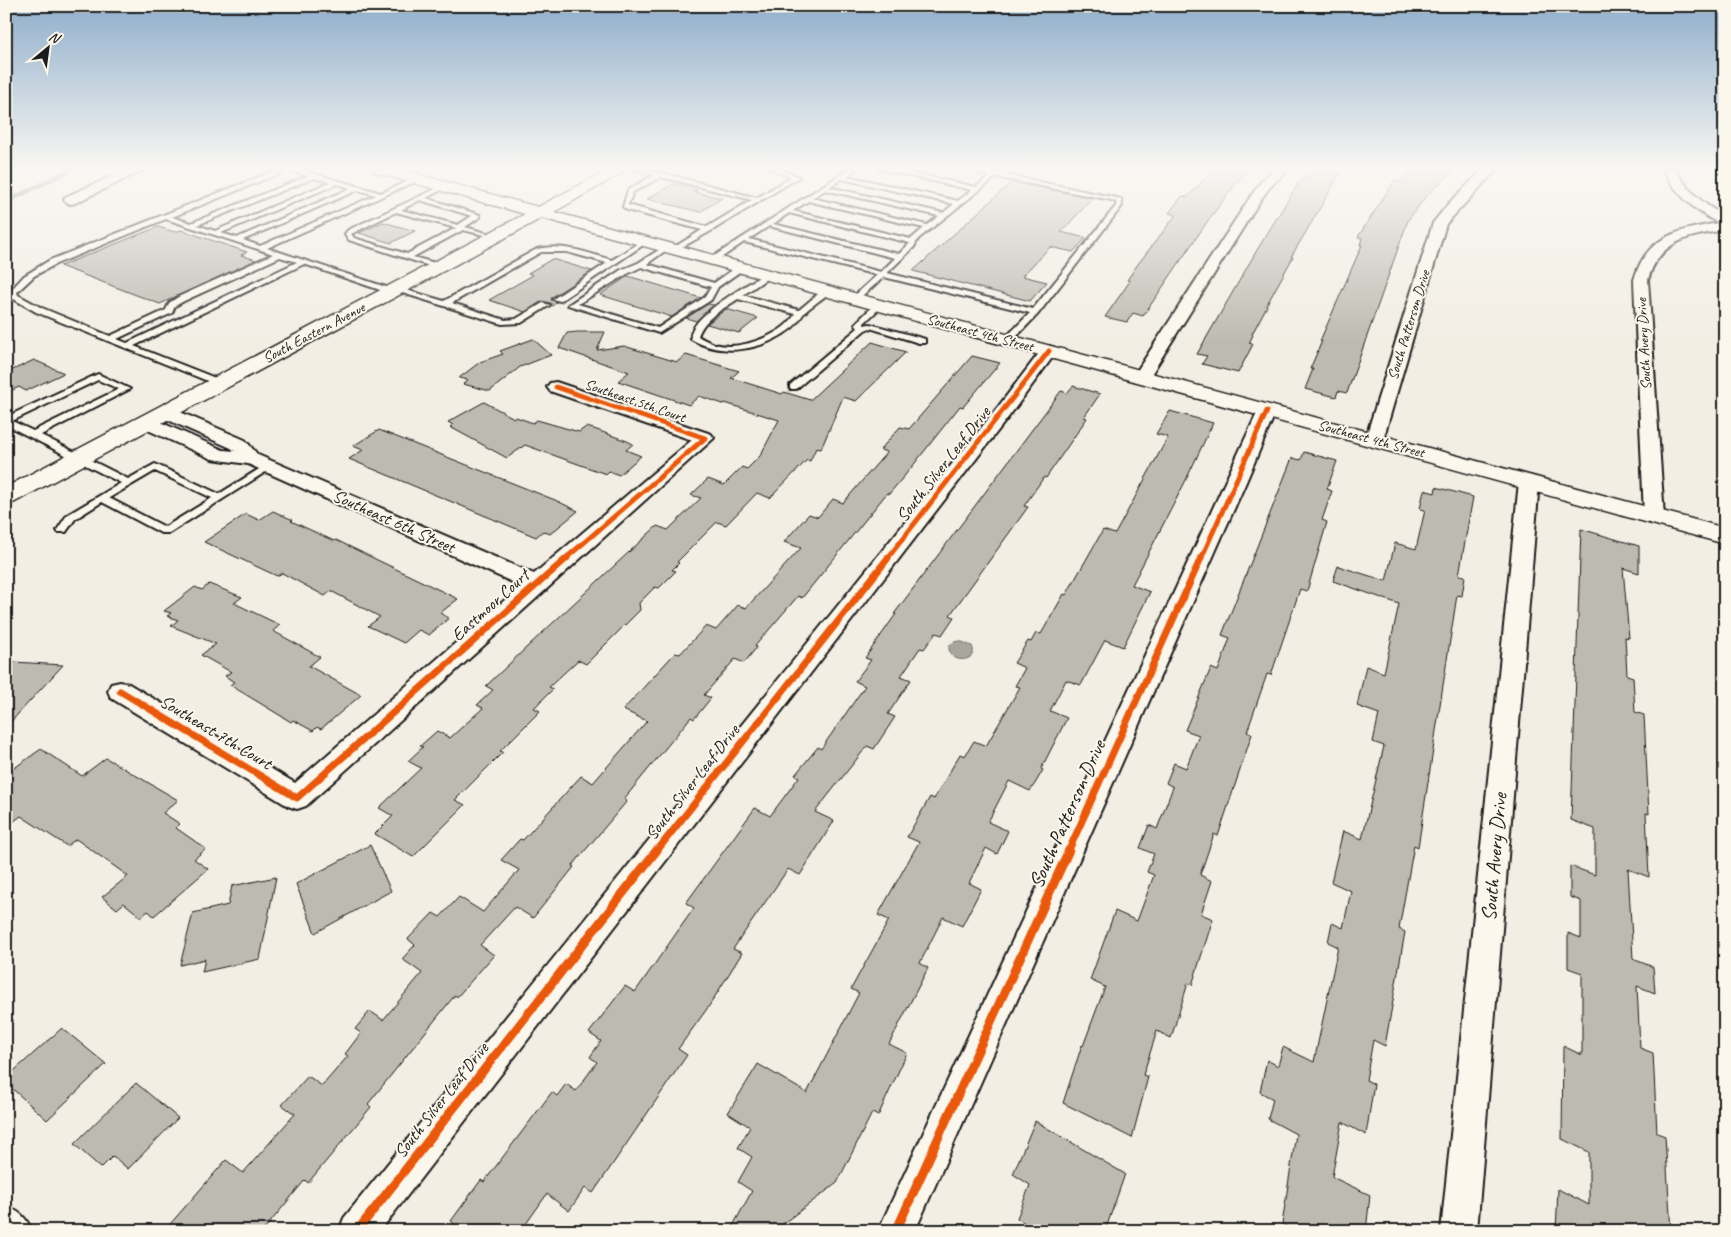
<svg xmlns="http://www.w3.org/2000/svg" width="1731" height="1237" viewBox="0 0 1731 1237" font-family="Caveat,sans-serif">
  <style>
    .water { fill: #a9a6a0; stroke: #716f6b }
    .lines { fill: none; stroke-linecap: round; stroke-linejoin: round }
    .stream { stroke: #716f6b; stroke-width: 4.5 }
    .building { fill: #bdbab1; stroke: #1c1c1c }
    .service-casing { stroke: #1c1c1c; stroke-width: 4 }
    .minor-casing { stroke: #1c1c1c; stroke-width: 4 }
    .secondary-casing { stroke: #1c1c1c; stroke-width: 3 }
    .service { fill: #fbf7ec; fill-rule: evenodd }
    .minor { fill: #fbf7ec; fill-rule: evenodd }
    .secondary { fill: #fbf7ec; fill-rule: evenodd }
    .cycleway-far2-casing { stroke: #fbf7ec; stroke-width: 8 }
    .cycleway-far1-casing { stroke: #fbf7ec; stroke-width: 10 }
    .cycleway-casing { stroke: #fbf7ec; stroke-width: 12 }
    .cycleway-far2 { stroke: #e8590c; stroke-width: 5 }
    .cycleway-far1 { stroke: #e8590c; stroke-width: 7 }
    .cycleway { stroke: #e8590c; stroke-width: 9 }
    .labels { text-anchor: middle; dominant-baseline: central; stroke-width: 4; stroke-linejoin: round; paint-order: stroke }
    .far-street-label { font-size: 15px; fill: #1c1c1c; stroke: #fbf7ec }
    .street-label { font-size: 18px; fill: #1c1c1c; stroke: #fbf7ec }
    .near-street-label { font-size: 21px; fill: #1c1c1c; stroke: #fbf7ec }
  </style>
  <rect width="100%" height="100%" fill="#f2eee4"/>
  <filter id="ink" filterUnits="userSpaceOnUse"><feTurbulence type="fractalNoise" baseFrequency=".02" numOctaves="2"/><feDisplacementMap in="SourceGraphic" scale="10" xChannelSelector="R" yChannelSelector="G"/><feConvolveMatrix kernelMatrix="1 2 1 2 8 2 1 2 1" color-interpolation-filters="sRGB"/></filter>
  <g filter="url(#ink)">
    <path class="water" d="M960,641L972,646C980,663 947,665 949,646L954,642Z"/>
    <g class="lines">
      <path class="stream" d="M6,202L72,169"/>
    </g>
    <path class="building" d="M1218,169H1247L1207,222L1143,316L1133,313L1127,322L1105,317L1130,281L1127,280L1138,264L1176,215L1169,213L1182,196L1188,197L1209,173L1213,174Z
      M1318,169L1340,174L1291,257H1293L1266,306H1267L1252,334L1253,335L1249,343L1253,344L1238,373L1202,364L1207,356L1197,354L1257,250L1299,182Z
      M1413,169H1456L1427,195L1408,220L1347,393L1338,391L1336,397L1305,389L1313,369H1310L1322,341H1320L1362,245H1360L1362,238L1358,237L1395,180L1399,182Z
      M1012,182L1093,198L1061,232L1086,238L1073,252L1050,247L1022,276L1047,282L1030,301L913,271Z
      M673,184L697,190L694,192L722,198L700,212L647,199Z
      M383,222L415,231L391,243L359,233Z
      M158,227L175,232L181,230L247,252L241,255L256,260L160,304L60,266Z
      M552,259L592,271L552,297L551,300L557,302L552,306L551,303L542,301L525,312L489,300L533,275L528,273Z
      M628,276L701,298L672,317L600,295Z
      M708,304L714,305L696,321L686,318Z
      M726,309L758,318L739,333L707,324Z
      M578,332H605L597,350L624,346L677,362L686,355L739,371L731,378L782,394L784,392L810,400L872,342L906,352L856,401L843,397L821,449L816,448L810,461L807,460L770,498L757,493L726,525L717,522L677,562L679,563L672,570L676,571L659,588L655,587L639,603L640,610L586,664L578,660L549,687L553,689L534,708L540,711L500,751L503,752L455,800L465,805L413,857L375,834L393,816L379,808L421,768L408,761L423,747L420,746L437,731L450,738L483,708L477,705L493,690L486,686L527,647L657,526L668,530L701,498L691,495L708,479L724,485L742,467L747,469L760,456L779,420L725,403L723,404L699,396L689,405L618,381L629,372L559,348L567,333Z
      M533,339L551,355L520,367L490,391L463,384L468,380L459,378L480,362L503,354L500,351Z
      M972,356L1000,363L963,407L960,406L911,468L889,494L887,493L802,598L798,596L755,646L757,647L744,663L735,659L704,695L711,698L694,719L691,717L624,799L627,801L572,866L574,867L533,918L515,907L480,945L494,955L457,997L455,995L368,1104L371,1107L308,1183L305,1180L263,1231H164L226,1160L243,1173L295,1114L282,1105L308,1076L322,1086L348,1056L345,1054L361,1033L355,1029L370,1011L383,1020L422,973L402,959L415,945L408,939L433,913L440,917L459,897L483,912L519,870L501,860L520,839L523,840L581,776L593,783L647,721L623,710L675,653L680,654L706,626L716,630L738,605L746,608L801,548L784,542L809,514L818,517L833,499L843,503L887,452L880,450L900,427L909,429Z
      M34,360L64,373L26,391L19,387L6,393V373Z
      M1073,386L1100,394L1084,417L1087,418L1046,478L1044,477L1024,506L1028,507L950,615L954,617L942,635L936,633L924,649L920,648L901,676L911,680L888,714L895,717L874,749L867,746L815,812L834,821L800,875L788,869L733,949L742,953L709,1006L678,1049L687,1055L593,1193L585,1188L569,1211L547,1194L521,1231H463L451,1221L481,1180L484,1182L552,1092L557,1096L566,1084L576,1091L597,1062L590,1057L601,1041L589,1033L625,986L635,992L694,908L686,903L755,808L770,816L799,777L795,775L818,747L821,749L865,686L855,681L871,660L865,658L896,614H894L1061,391L1067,393Z
      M484,402L514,418L516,417L533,423L537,420L579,432L586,427L594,429L627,441L633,444L626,450L641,456L619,475L609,471L606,474L525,445L507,458L450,427L453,425L448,422Z
      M1170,411L1213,423L1185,482L1132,585L1150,592L1123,647L1105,640L1081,685L1066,680L1050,711L1067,718L1041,769L1043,770L1036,782L1030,791L1009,781L988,822L1008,831L997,854L986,848L969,883L981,889L962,926L943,917L920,963L928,968L889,1044L907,1053L878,1116L872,1113L837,1183L773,1231H730L752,1191L738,1182L752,1157L738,1148L750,1127L728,1113L758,1064L807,1093L859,993L851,989L889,920L878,915L919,842L907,837L930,797L934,799L960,754L965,756L974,741L986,746L1020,687L1015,686L1025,668L1014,663L1028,641L1031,642L1036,633L1041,634L1064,594L1066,595L1103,530L1115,534L1168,437L1156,434Z
      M379,430L555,500L578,511L550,534L543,531L536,537L349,459L363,450L353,446Z
      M1304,452L1337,461L1327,489L1332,491L1322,520L1327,522L1307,591L1300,589L1271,675L1267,674L1247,732L1252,734L1218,836L1214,834L1200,875L1212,881L1201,914L1213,919L1192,985L1188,983L1171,1038L1157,1031L1143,1075L1148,1077L1132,1138L1063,1103L1082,1045L1083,1046L1105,987L1090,980L1115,911L1137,921L1154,875L1147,872L1154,854L1140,848L1149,825L1157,829L1173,787L1166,783L1174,763L1186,768L1199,735L1185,730L1211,668L1218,671L1230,638L1222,635L1292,458L1301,460Z
      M1436,487L1473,497L1459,575L1465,576L1462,596L1457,595L1418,847L1414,845L1399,929L1405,932L1385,1046L1373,1040L1366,1080L1374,1084L1366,1135L1342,1122L1332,1177L1370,1195L1366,1231H1295L1282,1224L1296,1134L1268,1119L1273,1099L1260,1092L1267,1060L1278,1066L1283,1047L1314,1062L1338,947L1328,942L1332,923L1343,928L1351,891L1331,882L1343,831L1362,839L1384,746L1373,742L1379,714L1357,706L1366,666L1384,673L1399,604L1333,581L1338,566L1386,581L1395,543L1416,549L1425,510L1420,509L1424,490L1435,493Z
      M273,511L293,520L291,521L334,541L336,540L458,599L440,613L449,618L429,635L419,630L404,643L368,626L380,617L331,591L325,596L282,573L277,576L204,542L246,514L259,520Z
      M1581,529L1639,546V573L1623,568L1629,638L1625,637L1627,675L1633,677L1635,712L1644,715L1649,814L1646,813L1649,877L1628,869L1633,959L1653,967L1655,993L1637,986L1640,1048L1653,1053L1657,1133L1665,1136L1671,1231H1556L1558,1189L1589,1205V1152L1562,1139L1563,1046L1582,1055V973L1568,968V933L1581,938V901L1570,897V866L1595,875V829L1571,820Z
      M209,584L242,597L234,603L280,625L273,631L320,657L309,666L361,695L321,729L317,727L313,731L293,720L291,722L230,685L234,682L225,676L231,672L201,655L216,644L171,626L178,620L167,616L171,613L164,611L195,587L202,590Z
      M14,662L63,665L6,727V669Z
      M41,749L82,776L106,758L178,800L163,813L180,824L176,828L206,849L194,859L208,869L154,916L148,911L141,917L124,903L117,909L102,897L128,876L76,839L67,846L21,816L6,827V774Z
      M370,845L391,891L315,933L296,884Z
      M276,877L260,959L202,972L205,959L180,965L193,913L228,905L232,886Z
      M62,1028L106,1064L47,1120L6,1083V1078Z
      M136,1083L178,1118L128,1169L113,1156L101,1168L74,1144Z
      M1035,1121L1125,1174L1105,1231H1037L1017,1218L1030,1185L1013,1174Z"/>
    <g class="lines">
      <defs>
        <path id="service" d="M279,169H298L381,193L415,178H419V180L267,248L392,289L396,287L444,301L537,249C563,243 587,253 612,260L644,240L649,241L560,301L553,299L607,263L567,252H541L452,303L505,320L516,319L543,303L550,305L521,323L502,324L396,291L389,293L304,264L134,346L223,381V385L220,386L36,312L12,298L9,292L24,276L50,260ZM288,170L308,176L191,223L172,217ZM314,178L330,182L215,231L197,225ZM337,184L351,188L237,238L221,233ZM358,190L376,195L260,246L243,240ZM166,219L273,254L178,297L169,303L166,310L110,336L42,308L18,295L17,292L34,276L56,264ZM280,257L297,262L127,343L117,339L172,313L175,306L184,301Z
          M635,169H647L757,198L791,177L770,169H780L799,177L711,231L675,251L673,250V248L702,230L627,210L623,207L628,190L654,175ZM661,177L752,200L707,227L628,205L633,192Z
          M849,169L855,170L847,176L958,201L972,190L879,169H893L976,187L990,176L966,169H979L1121,199L1122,206L1038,314L1011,342H1008L1004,340L1005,338L1030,313L884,277L856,301H853V297L877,275L744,242L715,262L708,260ZM996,177L1116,201V206L1033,309L887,273L914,247L918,239ZM842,179L954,204L943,213L829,187ZM825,190L939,216L927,225L812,198ZM808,201L924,228L911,239L793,211ZM789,213L910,243L899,254L773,224ZM769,226L895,258L881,272L749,239Z
          M442,186L447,187L426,198L480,215V217L465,227L497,236V238L463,230L413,257L442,265L443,267L439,269L349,240L345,234L348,230ZM420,200L472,216L458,225L401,210ZM396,212L456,228L407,254L354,238L351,234Z
          M667,245L669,246V248L647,264L714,283L738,266L745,268L718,287L711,300L659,333L568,305L621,270L638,263ZM641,267L711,287L705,297L658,328L578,304L627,274Z
          M765,273L772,275L743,295L799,310L824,289L831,291C823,299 812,305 804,313C800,318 797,324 792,328C764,350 722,358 691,339C687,317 749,285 765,273ZM738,299L795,314C785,333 750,346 729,346C718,346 707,342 698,336C704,318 723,309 738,299Z
          M876,303L883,305L864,323V325L870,324L925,339V343H919L870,328L865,330L796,389H790V385L858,328L855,324Z
          M98,374L130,389L41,435L128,479L155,464L219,494L267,464H273L275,466L169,533H161L102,502L75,519L66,532H58L57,530L67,515L121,483L6,425V417ZM98,380L119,389L33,431L12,421ZM155,471L212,498L165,527L109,498Z"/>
        <path id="minor" d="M129,169H146L75,203L70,204L64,200L65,197Z
          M1274,169H1288L1269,188L1261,199L1147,381H1135L1133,377L1249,199L1261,182Z
          M1484,169H1497L1446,224L1383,440L1380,444L1374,446L1368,444L1365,440L1433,223L1449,203Z
          M1663,169H1675C1687,190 1703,205 1725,216V230C1689,236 1659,240 1648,280L1664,517L1661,522L1654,523L1647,522L1644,517L1634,280C1646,236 1678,230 1719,223C1694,211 1676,194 1663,169Z
          M1049,346L1055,348L1057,351L1010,415L380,1231H339L344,1218L998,407L1043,348Z
          M556,382L711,434L714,438L306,806L297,809L288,806L111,698L108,691L111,684L120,682L129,684L295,783L521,586L248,464L212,459L139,426L136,422L139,418L145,417L151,418L223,450L235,451L231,448L159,416L156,412L159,408L165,407L171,408L245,440L258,455L534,574L692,440L550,391L547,387L550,383Z
          M1267,406L1273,407L1276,411L1246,482L915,1231H878L1258,411L1261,407Z
          M1529,476L1536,478L1539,482L1477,1231H1441L1519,482L1522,478Z
          M6,1206C20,1212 26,1217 32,1231H6Z"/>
        <path id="secondary" d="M372,169H398L538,207L610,169H629L554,212L1725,528V544L542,218L15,502L6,505V487L525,214L374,172Z"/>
      </defs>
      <use href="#service" class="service-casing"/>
      <use href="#minor" class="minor-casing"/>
      <use href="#secondary" class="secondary-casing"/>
      <use href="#service" class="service"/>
      <use href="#minor" class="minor"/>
      <use href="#secondary" class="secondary"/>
      <defs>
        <path id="cycleway-far2" d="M556,387L705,438L565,559
          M887,559L1049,351
          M1201,559L1267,411"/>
        <path id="cycleway-far1" d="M120,691L297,798L567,558
          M656,852L888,558
          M1068,852L1201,558"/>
        <path id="cycleway" d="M357,1231L657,850
          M896,1231L1069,850"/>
      </defs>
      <use href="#cycleway-far2" class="cycleway-far2-casing"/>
      <use href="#cycleway-far1" class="cycleway-far1-casing"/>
      <use href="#cycleway" class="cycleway-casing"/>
      <use href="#cycleway-far2" class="cycleway-far2"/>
      <use href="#cycleway-far1" class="cycleway-far1"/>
      <use href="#cycleway" class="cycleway"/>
    </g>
  </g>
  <linearGradient id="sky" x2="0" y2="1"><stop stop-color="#8faecb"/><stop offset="0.49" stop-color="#f9f7f3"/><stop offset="1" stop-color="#f9f7f3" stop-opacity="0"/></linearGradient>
  <rect width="1731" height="343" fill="url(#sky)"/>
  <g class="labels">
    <g class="far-street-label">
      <text transform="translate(1409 325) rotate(-73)">South Patterson Drive</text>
      <text transform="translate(314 333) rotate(-28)">South Eastern Avenue</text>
      <text transform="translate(980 333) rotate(15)">Southeast 4th Street</text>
      <text transform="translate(1644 344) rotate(-93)">South Avery Drive</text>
      <text transform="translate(635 401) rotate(19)">Southeast 5th Court</text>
      <text transform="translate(1371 439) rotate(15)">Southeast 4th Street</text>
    </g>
    <g class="street-label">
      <text transform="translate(943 464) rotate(-52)">South Silver Leaf Drive</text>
      <text transform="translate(394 521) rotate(24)">Southeast 6th Street</text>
      <text transform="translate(490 605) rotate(-42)">Eastmoor Court</text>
      <text transform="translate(216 732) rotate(31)">Southeast 7th Court</text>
      <text transform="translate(692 782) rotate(-52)">South Silver Leaf Drive</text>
      <text transform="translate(441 1100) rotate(-52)">South Silver Leaf Drive</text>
    </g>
    <g class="near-street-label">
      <text transform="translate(1067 814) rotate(-66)">South Patterson Drive</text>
      <text transform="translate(1494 857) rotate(-85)">South Avery Drive</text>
    </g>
  </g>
  <rect width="1731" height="1237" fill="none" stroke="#fbf7ec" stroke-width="25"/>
  <rect x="12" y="12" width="1706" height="1212" fill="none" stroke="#1c1c1c" stroke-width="2" filter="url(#ink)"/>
  <g transform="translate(48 48) rotate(29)" stroke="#fbf7ec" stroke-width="4" paint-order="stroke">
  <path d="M0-4L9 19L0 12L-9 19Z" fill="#1c1c1c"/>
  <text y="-8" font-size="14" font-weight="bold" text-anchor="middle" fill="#1c1c1c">N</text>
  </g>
</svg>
